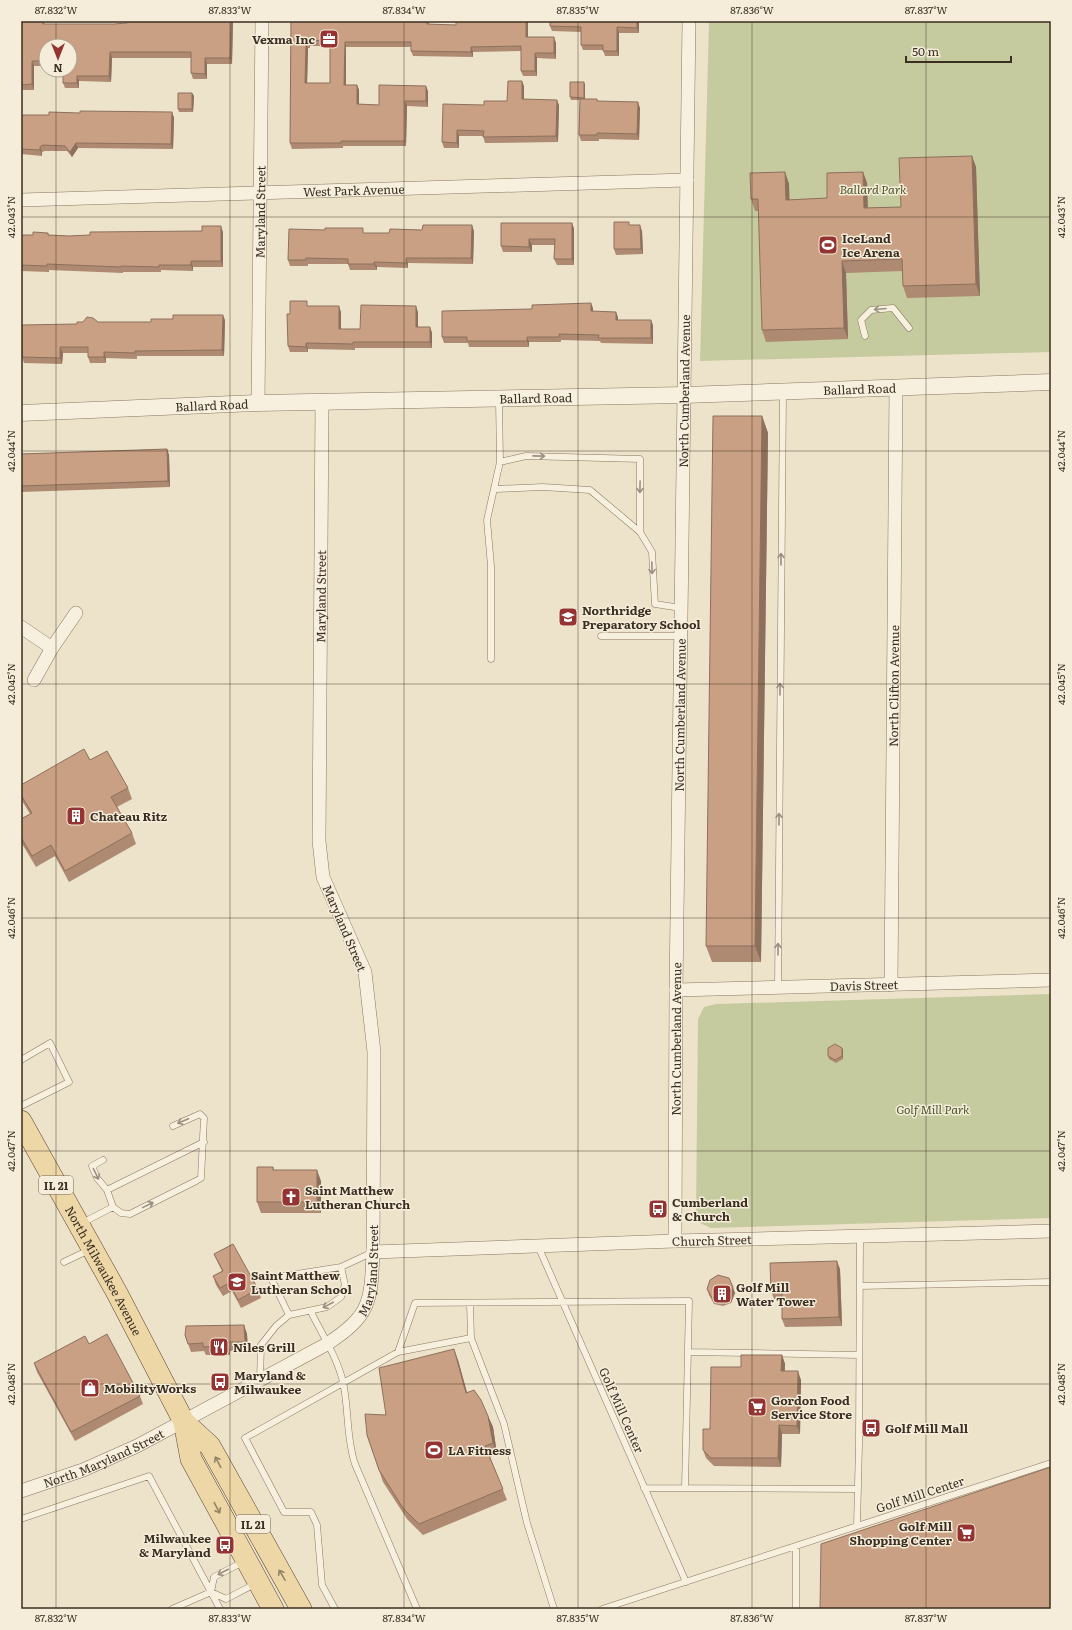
<svg xmlns="http://www.w3.org/2000/svg" width="1072" height="1630" viewBox="0 0 1072 1630" font-family="Literata,serif">
  <style>
    .green { fill: #c6cb9f }
    .lines { fill: none; stroke-linecap: round; stroke-linejoin: round }
    .service-casing { stroke: #897660; stroke-width: 7 }
    .minor-casing { stroke: #897660; stroke-width: 14 }
    .tertiary-casing { stroke: #897660; stroke-width: 17 }
    .primary-casing { stroke: #574433; stroke-width: 22 }
    .service { stroke: #f8f0de; stroke-width: 6 }
    .minor { stroke: #f8f0de; stroke-width: 13 }
    .tertiary { stroke: #f8f0de; stroke-width: 16 }
    .primary { stroke: #edd7a6; stroke-width: 21 }
    .wall { fill: #ad8a71; fill-rule: evenodd }
    .shaded-wall { fill: #8d705c }
    .building { fill: #c9a083; stroke: #8d705c; fill-rule: evenodd }
    .oneway { stroke: #9a8f80 }
    .oneway2 { stroke: #948264 }
    .ticks { fill: none; stroke: #3b2e22; stroke-width: 1; stroke-opacity: 0.45 }
    .labels { text-anchor: middle; dominant-baseline: central; stroke-width: 3; stroke-linejoin: round; paint-order: stroke }
    .shield { fill: #f5edda; stroke: #736759; stroke-width: 1 }
    .shield-label { font-size: 11px; font-weight: bold; fill: #3b2e22 }
    .poi-label { font-size: 12px; font-weight: bold; fill: #3b2e22; stroke: #f5edda; text-anchor: start }
    .park-label { font-size: 12px; font-style: italic; fill: #4b562a; stroke: #f5edda }
    .street-label { font-size: 12px; fill: #3b2e22; stroke: #f5edda }
    .neatline { fill: none; stroke: #3b2e22; stroke-width: 1.5 }
    .ticks-label { font-size: 10px; text-anchor: middle; fill: #3b2e22 }
  </style>
  <rect width="100%" height="100%" fill="#ede3cb"/>
  <path class="green" d="M709,21H1051V352L700,361Z
    M1051,994V1218L711,1228L700,1223L696,1214L698,1019L704,1007L716,1004Z"/>
  <g class="lines">
    <defs>
      <path id="service" d="M865,336L861,320L871,310L893,308L909,328
        M500,462L526,456L640,459V532
        M495,489L543,487L590,490L640,532L652,552L655,604L681,608
        M601,636H681
        M491,659V566L487,520L500,462L499,400
        M778,988L783,391
        M21,1060L50,1043L69,1082L21,1106
        M103,1160L92,1166L97,1178L107,1190L113,1207L121,1213L130,1214L196,1181L201,1178L204,1118L200,1114L173,1126
        M107,1190L204,1142
        M82,1223L113,1207
        M538,1246L686,1582
        M64,1262L89,1250
        M860,1286L1051,1282
        M470,1303L471,1338L504,1424L527,1523L554,1609
        M311,1312C322,1334 337,1357 343,1382C349,1409 346,1437 355,1464L417,1609
        M289,1315L271,1278L341,1267L373,1252
        M398,1352L415,1303L689,1301L685,1488
        M688,1352L859,1355
        M260,1380L261,1345L276,1326L289,1315L327,1307L341,1297L345,1285L341,1267
        M644,1488L858,1489
        M21,1519L149,1476L220,1609
        M857,1526L859,1444L860,1236
        M796,1547V1609
        M211,1592L214,1577L243,1562
        M172,1609L211,1592L226,1599L255,1584
        M335,1609L322,1585L317,1525L311,1512H284L245,1438L398,1352L471,1338
        M602,1609L1051,1463"/>
      <g id="minor">
        <path id="s1" d="M21,200L687,180"/>
        <path id="s2" d="M258,403L262,21"/>
        <path d="M21,627L52,648"/>
        <path d="M34,680L52,648L76,613"/>
        <path id="s3" d="M891,985L896,387"/>
        <path id="s4" d="M676,990L1051,980"/>
        <path id="s5" d="M675,1241L676,990L689,21"/>
        <path id="s6" d="M373,1252L675,1241L1051,1231"/>
        <path id="s7" d="M21,1491L83,1470L137,1446L327,1344C371,1315 371,1302 373,1252L374,1052L365,972L323,877L319,841L322,402"/>
      </g>
      <g id="tertiary">
        <path id="s8" d="M21,413L258,403L684,395L1051,382"/>
      </g>
      <g id="primary">
        <path id="s9" d="M21,1121L117,1293L184,1422L191,1459L273,1609"/>
        <path d="M184,1422L210,1446L301,1609"/>
      </g>
    </defs>
    <use href="#service" class="service-casing"/>
    <use href="#minor" class="minor-casing"/>
    <use href="#tertiary" class="tertiary-casing"/>
    <use href="#primary" class="primary-casing"/>
    <use href="#service" class="service"/>
    <use href="#minor" class="minor"/>
    <use href="#tertiary" class="tertiary"/>
    <use href="#primary" class="primary"/>
  </g>
  <path class="wall" d="M21,21H43L45,24H114L233,21L232,64H207V79H193L191,73V58H112L111,82L79,81V88H65L63,83L70,46H46V66H34V90H21Z
    M291,21H429V24L528,37L556,43V59L537,58V76H523L521,71V51L473,52V57L413,56L411,51V47H346V85H357L359,90V104L379,105L428,91V107L407,106L406,146H343V148L292,149L290,143ZM310,46H330V83H307L308,48H310Z
    M550,21H639V33H619V56H605L603,50H583L581,45V32L552,31L550,26Z
    M585,85V99L640,108L639,140L599,139V141H581L579,135L580,100H571L570,97Z
    M524,86V99L559,105L558,142L485,143L483,136H459V148H444L442,142L484,105L507,101Z
    M192,93L194,96L193,112H179L178,109Z
    M172,112L174,118L173,149L78,148L72,157L67,151H45L42,152V156L21,154V115H49L80,113Z
    M972,156L976,167L980,296L907,298L903,286V271L846,273L848,339L766,342L762,330L759,211H755L751,199L785,172L789,184V200L827,198L863,172L867,183L868,208L901,207Z
    M572,223L574,229V265H557L554,259L555,245H532V252H503L501,246Z
    M631,225L642,231L643,254L616,255L614,249Z
    M474,231L473,264L408,263V268L377,267V270H350L348,264H308V266H290L288,260L365,233H389Z
    M223,232V267H193V271L161,270V272H123V273L49,270V272L21,271V235H33L48,233L49,235L69,236Z
    M308,306L341,312V329H360L418,312V327H430L432,333V348H355V350L308,349V352H290L288,346L290,314Z
    M593,308V311L618,317V320L653,325V344L601,343L600,341L561,340V342H529V347H469L468,343H444L442,337Z
    M225,320L224,356H137V359L106,358V363H90L88,357V353H63L62,364L24,363L22,357L77,324L83,322H151Z
    M762,416L768,433L761,962H712L706,946Z
    M167,449L169,455L170,487L21,492V454Z
    M90,760L128,788L132,799L117,807L132,833L136,844L69,882L55,856L36,867L21,842V819L30,814L21,799V785Z
    M842,1048L843,1051V1059L836,1063L829,1059L828,1056Z
    M273,1167L274,1170L321,1181V1213H261L257,1202Z
    M214,1254L258,1289L261,1298L241,1308L232,1291L223,1296L216,1285L213,1276L222,1271L218,1263Z
    M840,1269L842,1326L785,1327L782,1319V1299H774L771,1291Z
    M707,1289L735,1293L731,1303L723,1306L714,1304L709,1295Z
    M244,1325L247,1334L248,1351H230V1355H206L204,1351L191,1352L185,1335Z
    M89,1344L140,1396L143,1404L75,1441L37,1372L34,1363Z
    M782,1355L785,1364V1371L801,1380L800,1434H782L781,1467L714,1466L706,1458L703,1450L710,1429L741,1367Z
    M458,1360L467,1392L488,1416L493,1427L497,1454L490,1457L507,1500L423,1535L407,1519L383,1482L367,1435L386,1415Z"/>
  <path class="shaded-wall" d="M231,21H233L232,64L230,58Z
    M526,21H528V43L526,37Z
    M637,21H639V33L637,28Z
    M617,27L619,33V56L617,51Z
    M554,37L556,43V59L554,53Z
    M345,42L346,47V90L344,85Z
    M306,43L308,48L307,88L305,83Z
    M471,47L473,52V57L471,52Z
    M110,52L112,58L111,82L109,76Z
    M535,53L537,58V76L535,71Z
    M205,58L207,64V79L205,74Z
    M32,61L34,66V90L32,84Z
    M77,76L79,81V88L77,83Z
    M522,81L524,86V105L522,99Z
    M584,82L585,85V101L584,98Z
    M357,85L359,90V109L357,104Z
    M426,86L428,91V107L426,101Z
    M192,93L194,96L193,112L192,109Z
    M557,100L559,105L558,142L556,136Z
    M405,101L407,106L406,146L405,141Z
    M638,102L640,108L639,140L637,134Z
    M172,112L174,118L173,149L171,144Z
    M457,130L459,136V148L457,143Z
    M76,143L78,148L72,157L70,152Z
    M40,147L42,152V156L40,150Z
    M972,156L976,167L980,296L976,284Z
    M785,172L789,184L790,211L786,200Z
    M863,172L867,183L868,220L864,208Z
    M572,223L574,229V265L572,259Z
    M472,225L474,231L473,264L471,258Z
    M640,225L642,231L643,254L641,249Z
    M221,226L223,232V267L221,261Z
    M529,239L532,245V252L529,247Z
    M406,258L408,263V268L406,263Z
    M191,261L193,267V271L191,265Z
    M842,261L846,273L848,339L844,328Z
    M374,262L377,267V270L374,264Z
    M591,303L593,308V317L591,311Z
    M339,306L341,312V335L339,329Z
    M416,306L418,312V333L416,327Z
    M616,312L618,317V325L616,320Z
    M223,315L225,320L224,356L222,350Z
    M651,320L653,325V344L651,338Z
    M430,327L432,333V348L430,342Z
    M527,337L529,342V347L527,341Z
    M306,343L308,349V352L306,347Z
    M60,347L63,353L62,364L60,358Z
    M104,352L106,358V363L104,357Z
    M762,416L768,433L761,962L755,946Z
    M167,449L169,455L170,487L168,481Z
    M842,1048L843,1051V1059L842,1056Z
    M317,1170L321,1181V1213L317,1202Z
    M837,1261L840,1269L842,1326L839,1317Z
    M733,1287L735,1293L731,1303L729,1297Z
    M244,1325L247,1334L248,1351L245,1342Z
    M226,1342L230,1351V1355L227,1346Z
    M454,1349L458,1360L470,1404L466,1393Z
    M782,1355L785,1364L784,1380L781,1371Z
    M798,1371L801,1380L800,1434L797,1426Z
    M488,1416L493,1427L497,1454L493,1443Z
    M779,1425L782,1434L781,1467L778,1458Z"/>
  <path class="building" d="M21,21H43V24H114L127,23V21H231L230,58H205V74L191,73V52H110L109,76H77V83H63V70H70V46H46V61H32V84L21,85Z
    M291,21H427V24L456,25V21H526V37H554V53H535V71H521V46L471,47V52L411,51V42H345L344,85H357V104L379,105V85L426,86V101H405V141H341V143H290ZM308,40L330,41V83H305L306,43H308Z
    M550,21H637V28L617,27V51H603V45H581V27L550,26Z
    M508,81H522V99L557,100L556,136L483,137L484,131L457,130V143L442,142L443,104L484,105V101H507Z
    M570,82H584V98L570,97Z
    M178,93H192V109H178Z
    M580,99H597V101L638,102L637,134L597,133V135H579Z
    M80,111L172,112L171,144L76,143L70,152L65,146L43,145L40,147V150L21,149V115H49V112L80,113Z
    M972,156L976,284L903,286L902,259L842,261L844,328L762,330L758,199H751L750,173L785,172L786,200L827,198V173L863,172L864,208L901,207L899,158Z
    M614,222H629V225H640L641,249H614Z
    M501,223H572V259H554L555,239H529V247L501,246Z
    M423,225H472L471,258H406V263L374,262V264H348V259L306,258V260H288L289,229L325,230V228H363V233H389L390,229L422,230Z
    M202,226H221V261H191V265H159V267L121,266V267L47,264V266L21,265V235H33V232L48,233V235L69,236L90,235V232L202,231Z
    M290,301H307V306H339V329H360L361,305L416,306V327H430V342H353V344L306,343V347L288,346L287,314H290Z
    M591,303V311L616,312V320H651V338H598L599,335L559,334V337H527V341H467V337H442V311L532,309V305Z
    M173,315H223L222,350L135,351V353L104,352V357H88V347H60V358L22,357V325L77,324V322H83L87,317L93,318L98,322H151V319H173Z
    M713,416H762L755,946H706Z
    M167,449L168,481L21,486V454Z
    M84,749L90,760L107,751L128,788L111,797L132,833L65,871L51,845L32,856L21,837V819L32,813L21,795V785Z
    M835,1044L842,1048V1056L835,1060L828,1056V1048Z
    M257,1167H273V1170H317V1202H257Z
    M233,1244L258,1289L238,1300L229,1283L220,1288L213,1276L223,1271L214,1254Z
    M837,1261L839,1317L782,1319V1290L771,1291L770,1263Z
    M718,1275L729,1278L733,1287L729,1297L721,1301L712,1298L707,1289L710,1280Z
    M244,1325L245,1342H226L227,1346L203,1347V1343L188,1344L185,1335L186,1326Z
    M107,1334L140,1396L71,1432L34,1363L85,1336L89,1344Z
    M454,1349L466,1393L474,1390L481,1400L488,1416L493,1443L485,1446L503,1489L419,1524L403,1508L379,1470L367,1435L365,1414L386,1415L379,1368Z
    M741,1355H782L781,1371H798L797,1426L779,1425L778,1458H711L703,1450V1429H710L711,1367H741Z
    M1051,1467V1609H820L821,1544Z"/>
  <defs><path id="oneway-shaft" d="M-6 0H5M1.5-3L5.5 0L1.5 3" fill="none" stroke-width="1.6" stroke-linecap="round" stroke-linejoin="round"/></defs>
  <g class="oneway">
    <use href="#oneway-shaft" transform="translate(880 309) rotate(175)"/>
    <use href="#oneway-shaft" transform="translate(539 456) rotate(1)"/>
    <use href="#oneway-shaft" transform="translate(640 487) rotate(91)"/>
    <use href="#oneway-shaft" transform="translate(781 559) rotate(-90)"/>
    <use href="#oneway-shaft" transform="translate(652 568) rotate(89)"/>
    <use href="#oneway-shaft" transform="translate(780 689) rotate(-90)"/>
    <use href="#oneway-shaft" transform="translate(779 819) rotate(-90)"/>
    <use href="#oneway-shaft" transform="translate(778 949) rotate(-90)"/>
    <use href="#oneway-shaft" transform="translate(183 1121) rotate(157)"/>
    <use href="#oneway-shaft" transform="translate(96 1174) rotate(64)"/>
    <use href="#oneway-shaft" transform="translate(148 1205) rotate(-26)"/>
    <use href="#oneway-shaft" transform="translate(328 1305) rotate(152)"/>
    <use href="#oneway-shaft" transform="translate(223 1572) rotate(153)"/>
  </g>
  <g class="oneway2">
    <use href="#oneway-shaft" transform="translate(218 1462) rotate(-118)"/>
    <use href="#oneway-shaft" transform="translate(217 1508) rotate(62)"/>
    <use href="#oneway-shaft" transform="translate(282 1575) rotate(-120)"/>
  </g>
  <path class="ticks" d="M56,21V46M230,21V1609M404,21V1609M578,21V1609M752,21V1609M926,21V1609M56,70V1609M21,217H1051M21,451H1051M21,684H1051M21,918H1051M21,1151H1051M21,1384H1051"/>
  <defs>
    <symbol id="office-square" viewBox="-11 -11 22 22"><rect x="-9" y="-9" width="18" height="18" rx="4" fill="#953333" stroke="#f5edda"/><path d="M-6-3h4V-5.5h4V-3h4V5H-6ZM-1-4.5V-3h2v-1.5ZM-6 0V1H6V0Z" fill="#fff"/></symbol>
    <symbol id="stadium-square" viewBox="-11 -11 22 22"><rect x="-9" y="-9" width="18" height="18" rx="4" fill="#953333" stroke="#f5edda"/><path d="M0-5a6.5 5 0 1 0 0 10a6.5 5 0 1 0 0-10ZM-3.5-1.8h7v3.6h-7Z" fill="#fff"/></symbol>
    <symbol id="school-square" viewBox="-11 -11 22 22"><rect x="-9" y="-9" width="18" height="18" rx="4" fill="#953333" stroke="#f5edda"/><path d="M0-5L7-2L0 1L-7-2ZM-4 1L0 2.5L4 1V4Q0 6-4 4Z" fill="#fff"/></symbol>
    <symbol id="building-square" viewBox="-11 -11 22 22"><rect x="-9" y="-9" width="18" height="18" rx="4" fill="#953333" stroke="#f5edda"/><path d="M-4-6H4V6H1V3H-1V6H-4ZM-2.5-4.3h1.7v1.8h-1.7ZM.8-4.3h1.7v1.8H.8ZM-2.5-1h1.7V.8h-1.7ZM.8-1h1.7V.8H.8Z" fill="#fff"/></symbol>
    <symbol id="church-square" viewBox="-11 -11 22 22"><rect x="-9" y="-9" width="18" height="18" rx="4" fill="#953333" stroke="#f5edda"/><path d="M-1.2-6h2.4v3.5h3.3v2.4h-3.3V6h-2.4V-.1h-3.3v-2.4h3.3Z" fill="#fff"/></symbol>
    <symbol id="bus-square" viewBox="-11 -11 22 22"><rect x="-9" y="-9" width="18" height="18" rx="4" fill="#953333" stroke="#f5edda"/><path d="M-5-6H5V4H4V6H2V4H-2V6H-4V4H-5ZM-3.5-4V0h7V-4ZM-3.5 1.2v1.5H-2V1.2ZM2 1.2v1.5H3.5V1.2Z" fill="#fff"/></symbol>
    <symbol id="restaurant-square" viewBox="-11 -11 22 22"><rect x="-9" y="-9" width="18" height="18" rx="4" fill="#953333" stroke="#f5edda"/><path d="M-5-6h1v4h1v-4h1v4h1v-4h1v5L-1.5 .5V6h-2V.5L-5-1ZM5-6V6H3V1.5H1.5Q1.5-4 5-6Z" fill="#fff"/></symbol>
    <symbol id="shop-square" viewBox="-11 -11 22 22"><rect x="-9" y="-9" width="18" height="18" rx="4" fill="#953333" stroke="#f5edda"/><path d="M-5-2.5h2.3a2.7 3.5 0 0 1 5.4 0H5L5.5 6h-11ZM-1.5-2.5h3a1.5 2.3 0 0 0-3 0Z" fill="#fff"/></symbol>
    <symbol id="supermarket-square" viewBox="-11 -11 22 22"><rect x="-9" y="-9" width="18" height="18" rx="4" fill="#953333" stroke="#f5edda"/><path d="M-6-5.5h2.5l.6 2H6L4.5 2H-2.5L-4.4-4H-6ZM-1.5 3.2a1.3 1.3 0 1 0 .1 0ZM3 3.2a1.3 1.3 0 1 0 .1 0Z" fill="#fff"/></symbol>
  </defs>
  <g fill-rule="evenodd">
    <use href="#office-square" x="318" y="28" width="22" height="22"/>
    <use href="#stadium-square" x="817" y="234" width="22" height="22"/>
    <use href="#school-square" x="557" y="606" width="22" height="22"/>
    <use href="#building-square" x="65" y="805" width="22" height="22"/>
    <use href="#church-square" x="280" y="1186" width="22" height="22"/>
    <use href="#bus-square" x="647" y="1198" width="22" height="22"/>
    <use href="#school-square" x="226" y="1271" width="22" height="22"/>
    <use href="#building-square" x="711" y="1283" width="22" height="22"/>
    <use href="#restaurant-square" x="208" y="1336" width="22" height="22"/>
    <use href="#bus-square" x="209" y="1371" width="22" height="22"/>
    <use href="#shop-square" x="79" y="1377" width="22" height="22"/>
    <use href="#supermarket-square" x="746" y="1396" width="22" height="22"/>
    <use href="#bus-square" x="860" y="1417" width="22" height="22"/>
    <use href="#stadium-square" x="423" y="1439" width="22" height="22"/>
    <use href="#supermarket-square" x="955" y="1522" width="22" height="22"/>
    <use href="#bus-square" x="214" y="1534" width="22" height="22"/>
  </g>
  <g class="labels">
    <g class="shield">
      <rect x="39" y="1176" width="34" height="18" rx="3"/>
      <rect x="236" y="1515" width="34" height="18" rx="3"/>
    </g>
    <g class="shield-label">
      <text x="56" y="1185">IL 21</text>
      <text x="253" y="1524">IL 21</text>
    </g>
    <g class="poi-label">
      <text x="315" y="39" text-anchor="end">Vexma Inc</text>
      <text x="842" y="238">IceLand<tspan x="842" dy="14">Ice Arena</tspan></text>
      <text x="582" y="610">Northridge<tspan x="582" dy="14">Preparatory School</tspan></text>
      <text x="90" y="816">Chateau Ritz</text>
      <text x="305" y="1190">Saint Matthew<tspan x="305" dy="14">Lutheran Church</tspan></text>
      <text x="672" y="1202">Cumberland<tspan x="672" dy="14">&amp; Church</tspan></text>
      <text x="251" y="1275">Saint Matthew<tspan x="251" dy="14">Lutheran School</tspan></text>
      <text x="736" y="1287">Golf Mill<tspan x="736" dy="14">Water Tower</tspan></text>
      <text x="233" y="1347">Niles Grill</text>
      <text x="234" y="1375">Maryland &amp;<tspan x="234" dy="14">Milwaukee</tspan></text>
      <text x="104" y="1388">MobilityWorks</text>
      <text x="771" y="1400">Gordon Food<tspan x="771" dy="14">Service Store</tspan></text>
      <text x="885" y="1428">Golf Mill Mall</text>
      <text x="448" y="1450">LA Fitness</text>
      <text x="952" y="1526" text-anchor="end">Golf Mill<tspan x="952" dy="14">Shopping Center</tspan></text>
      <text x="211" y="1538" text-anchor="end">Milwaukee<tspan x="211" dy="14">&amp; Maryland</tspan></text>
    </g>
    <g class="park-label">
      <text x="873" y="189">Ballard Park</text>
      <text x="933" y="1109">Golf Mill Park</text>
    </g>
    <g class="street-label">
      <text stroke="none"><textPath href="#s1" startOffset="333">West Park Avenue</textPath></text>
      <text stroke="none"><textPath href="#s2" startOffset="191">Maryland Street</textPath></text>
      <text stroke="none"><textPath href="#s8" startOffset="839">Ballard Road</textPath></text>
      <text stroke="none"><textPath href="#s5" startOffset="850">North Cumberland Avenue</textPath></text>
      <text stroke="none"><textPath href="#s8" startOffset="515">Ballard Road</textPath></text>
      <text stroke="none"><textPath href="#s8" startOffset="191">Ballard Road</textPath></text>
      <text stroke="none"><textPath href="#s7" startOffset="1115">Maryland Street</textPath></text>
      <text stroke="none"><textPath href="#s3" startOffset="299">North Clifton Avenue</textPath></text>
      <text stroke="none"><textPath href="#s5" startOffset="526">North Cumberland Avenue</textPath></text>
      <text transform="translate(345 928) rotate(67)">Maryland Street</text>
      <text stroke="none"><textPath href="#s4" startOffset="188">Davis Street</textPath></text>
      <text stroke="none"><textPath href="#s5" startOffset="202">North Cumberland Avenue</textPath></text>
      <text stroke="none"><textPath href="#s6" startOffset="339">Church Street</textPath></text>
      <text stroke="none"><textPath href="#s7" startOffset="431">Maryland Street</textPath></text>
      <text stroke="none"><textPath href="#s9" startOffset="171">North Milwaukee Avenue</textPath></text>
      <text transform="translate(622 1410) rotate(66)">Golf Mill Center</text>
      <text stroke="none"><textPath href="#s7" startOffset="89">North Maryland Street</textPath></text>
      <text transform="translate(920 1494) rotate(-18)">Golf Mill Center</text>
    </g>
  </g>
  <rect width="1072" height="1630" fill="none" stroke="#f5edda" stroke-width="44"/>
  <g transform="translate(58 58) rotate(180)"><circle r="19" fill="#f5edda" stroke="#aba190"/>
  <path d="M0-3L7 15L0 10L-7 15Z" fill="#953333"/>
  <text y="-6" font-size="11" font-weight="bold" text-anchor="middle" fill="#3b2e22">N</text>
  </g>
  <path d="M906 56v6h105v-6" fill="none" stroke="#3b2e22" stroke-width="2"/>
  <text x="912" y="56" font-size="12" fill="#3b2e22" stroke="#f5edda" stroke-width="3" paint-order="stroke">50 m</text>
  <rect x="22" y="22" width="1028" height="1586" class="neatline"/>
  <g class="ticks-label">
    <text x="56" y="14">87.832°W</text>
    <text x="230" y="14">87.833°W</text>
    <text x="404" y="14">87.834°W</text>
    <text x="578" y="14">87.835°W</text>
    <text x="752" y="14">87.836°W</text>
    <text x="926" y="14">87.837°W</text>
    <text transform="translate(1061 217) rotate(-90)" y="4">42.043°N</text>
    <text transform="translate(11 217) rotate(-90)" y="4">42.043°N</text>
    <text transform="translate(1061 451) rotate(-90)" y="4">42.044°N</text>
    <text transform="translate(11 451) rotate(-90)" y="4">42.044°N</text>
    <text transform="translate(1061 684) rotate(-90)" y="4">42.045°N</text>
    <text transform="translate(11 684) rotate(-90)" y="4">42.045°N</text>
    <text transform="translate(1061 918) rotate(-90)" y="4">42.046°N</text>
    <text transform="translate(11 918) rotate(-90)" y="4">42.046°N</text>
    <text transform="translate(1061 1151) rotate(-90)" y="4">42.047°N</text>
    <text transform="translate(11 1151) rotate(-90)" y="4">42.047°N</text>
    <text transform="translate(1061 1384) rotate(-90)" y="4">42.048°N</text>
    <text transform="translate(11 1384) rotate(-90)" y="4">42.048°N</text>
    <text x="56" y="1622">87.832°W</text>
    <text x="230" y="1622">87.833°W</text>
    <text x="404" y="1622">87.834°W</text>
    <text x="578" y="1622">87.835°W</text>
    <text x="752" y="1622">87.836°W</text>
    <text x="926" y="1622">87.837°W</text>
  </g>
</svg>
